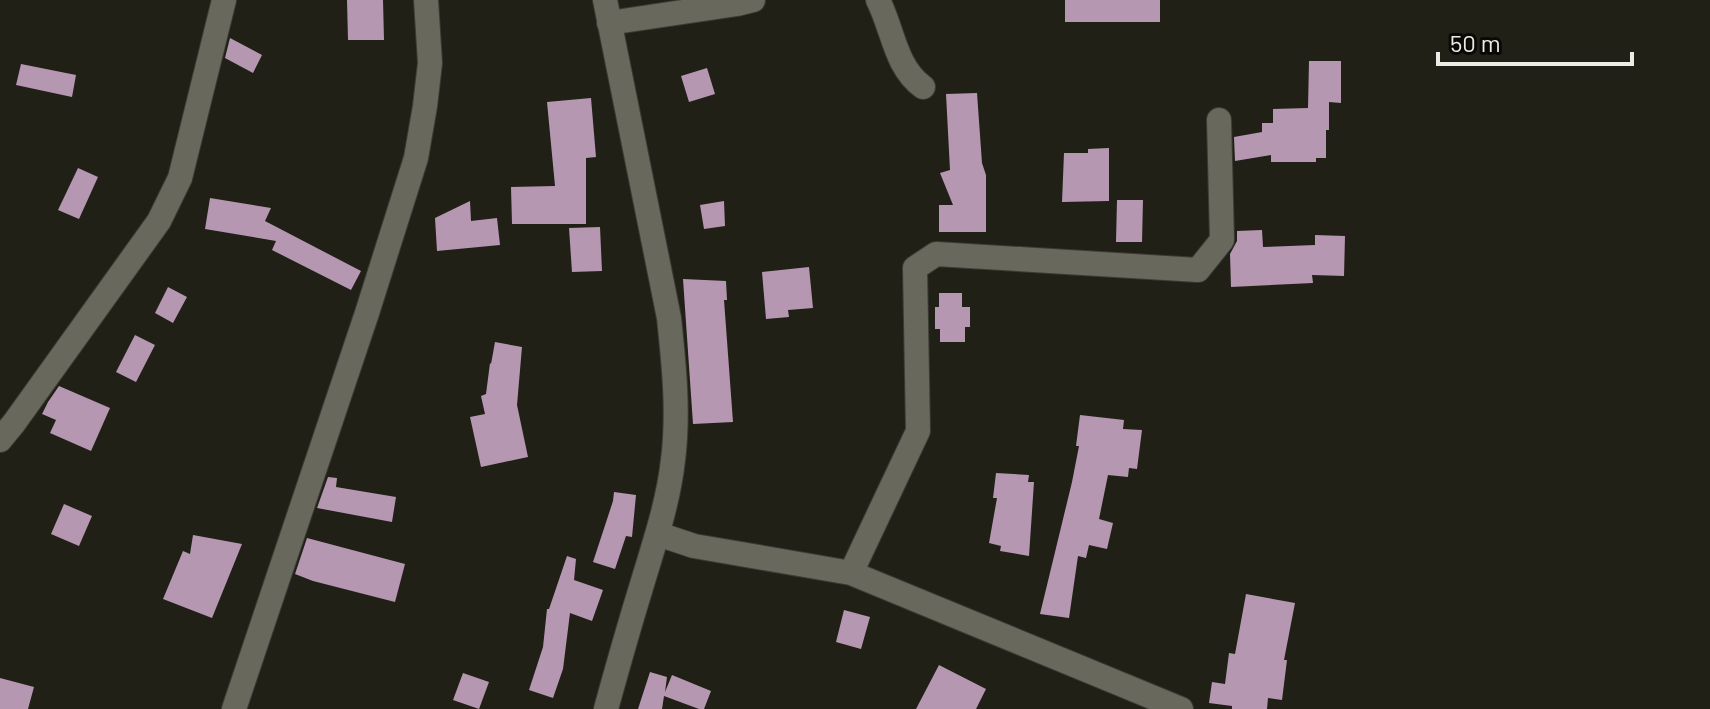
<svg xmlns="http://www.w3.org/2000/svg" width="1710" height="709" viewBox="0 0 1710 709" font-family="Barlow,sans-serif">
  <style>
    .building { fill: #b697b2 }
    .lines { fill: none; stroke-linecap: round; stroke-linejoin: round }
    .minor-casing { stroke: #3c3b35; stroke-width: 26 }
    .minor { stroke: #69685d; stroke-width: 24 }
  </style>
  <rect width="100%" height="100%" fill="#212017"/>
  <path class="building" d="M347,0H383L384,40H348Z
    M1065,0H1160V22H1065Z
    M230,38L262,55L253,73L225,58Z
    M1309,61H1341V103L1329,102V130H1326V158H1316V162H1271V155L1235,161L1234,137L1262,132V123H1273V109L1308,108Z
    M21,64L76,75L72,97L16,85Z
    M707,68L715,94L689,102L681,76Z
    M977,93L982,163L986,175V232H939V205H953L940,173L950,170L946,94Z
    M591,98L596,157L586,158V224H512L511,187L555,186L547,102Z
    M1109,148V201L1062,202L1064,153H1088V149Z
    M78,168L98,177L79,219L58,210Z
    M210,198L271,208L265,221L361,271L351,290L272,250L276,241L205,229Z
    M1117,200H1143L1142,242H1116Z
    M470,201L471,221L497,218L500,245L437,251L435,218Z
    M724,201L725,226L704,229L700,205Z
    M600,227L602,271L572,272L569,228Z
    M1262,230L1263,247L1315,245V235L1345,236L1344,276L1312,275L1313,283L1231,287L1230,254L1237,241V231Z
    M809,267L813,308L788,310L789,317L766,319L762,272Z
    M683,279L726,281L727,300H724L733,422L693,424Z
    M168,287L187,297L173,323L155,313Z
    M939,293H962V307H970V327H965V342H940V329H935V307H939Z
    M135,335L155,345L136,382L116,372Z
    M495,342L522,347L517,405L528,457L481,467L470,417L485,414L481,396L486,394L490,363L491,364Z
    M59,386L110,408L91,451L50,433L56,420L42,414L48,402Z
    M1080,415L1124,420L1123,429L1142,430L1137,469L1129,468L1128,477L1108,475L1099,519L1113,523L1107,549L1089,545L1086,558L1078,556L1069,618L1040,614L1072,482L1079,446H1076Z
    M996,473L1029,475L1028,482H1034L1029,556L1000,551L1001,546L989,543L997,498H993Z
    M328,477L337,478L336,487L396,497L392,522L317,508Z
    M614,492L636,495L632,537L626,536L615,569L593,562L613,501Z
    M64,504L92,516L79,546L51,534Z
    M193,535L242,544L212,618L163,599L183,551L190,554Z
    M307,538L405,564L395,602L313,581L295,574Z
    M567,556L576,559L574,580L603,590L592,621L570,613L563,669L553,698L529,690L543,647L547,609H549Z
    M1246,594L1295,603L1284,660H1287L1282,700L1268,698L1267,709H1232V706L1209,703L1212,682L1225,684L1229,653L1235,654Z
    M844,610L870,617L861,649L836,642Z
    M939,665L986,689L976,709H916Z
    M650,672L667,677L665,692L672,675L711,691L704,709H699L664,696L662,709H638Z
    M463,673L489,682L479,709L453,700Z
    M0,678L34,687L28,709H0Z"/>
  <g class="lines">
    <defs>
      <path id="minor" d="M605,0L669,318C674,365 679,413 673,460C668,505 653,547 640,591C628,630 617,669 606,709
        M878,0C893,29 895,67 923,87
        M609,23L737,4L753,0
        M0,440L14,423L159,221L180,178L224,0
        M658,534L694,546L851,573L1181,709
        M851,573L918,431L915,268L936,254L1198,270L1222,240L1219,120
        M234,709L367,313L416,158L425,106L430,63L426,0"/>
    </defs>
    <use href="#minor" class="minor-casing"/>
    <use href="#minor" class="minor"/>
  </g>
  <path d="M1438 52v12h194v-12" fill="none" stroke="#ecebe5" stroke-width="4"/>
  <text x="1450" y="52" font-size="24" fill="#ecebe5" stroke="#0a0906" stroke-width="6" paint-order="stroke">50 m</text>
</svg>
